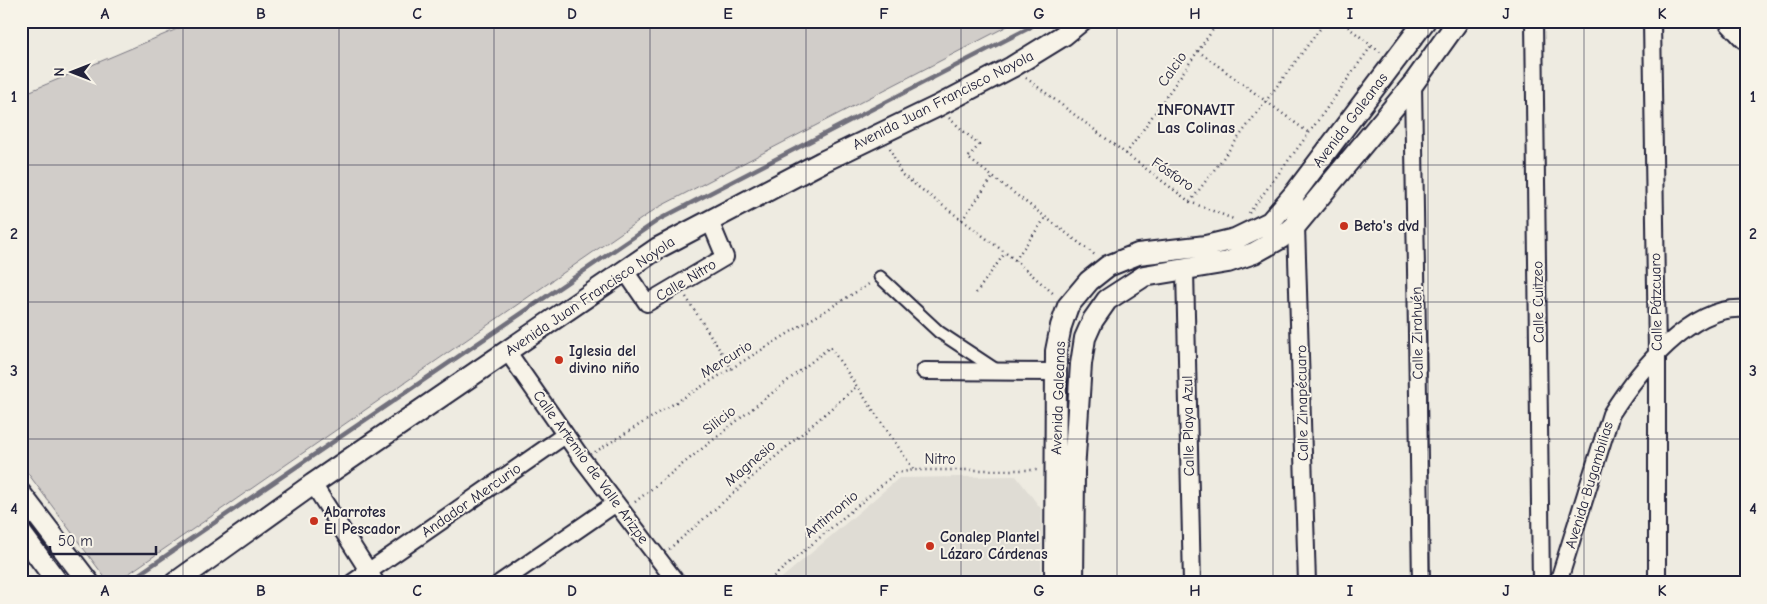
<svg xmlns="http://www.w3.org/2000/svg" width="1767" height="604" viewBox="0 0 1767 604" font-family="'Comic Neue',sans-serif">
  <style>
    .built { fill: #dfdcd4 }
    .green { fill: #d1cdc9; stroke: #7a7882 }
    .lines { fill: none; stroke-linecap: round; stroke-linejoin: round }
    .stream { stroke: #716f7b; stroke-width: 4.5 }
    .pedestrian-casing { stroke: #22223b; stroke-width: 15 }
    .minor-casing { stroke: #22223b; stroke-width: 20 }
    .tertiary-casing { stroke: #22223b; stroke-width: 24 }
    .primary-casing { stroke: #22223b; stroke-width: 29 }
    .path { stroke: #22223b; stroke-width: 2.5; stroke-dasharray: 1 4; stroke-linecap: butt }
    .pedestrian { stroke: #f7f3e8; stroke-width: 11 }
    .minor { stroke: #f7f3e8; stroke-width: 16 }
    .tertiary { stroke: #f7f3e8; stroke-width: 20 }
    .primary { stroke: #f7f3e8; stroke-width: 25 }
    .grid { fill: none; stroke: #22223b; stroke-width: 1; stroke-opacity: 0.55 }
    .poi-dot { fill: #c8321e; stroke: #f7f3e8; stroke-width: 2 }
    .labels { text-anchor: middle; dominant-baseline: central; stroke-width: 4; stroke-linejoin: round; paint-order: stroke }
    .street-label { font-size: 15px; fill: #22223b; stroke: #f7f3e8 }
    .poi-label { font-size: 15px; font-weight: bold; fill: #22223b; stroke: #f7f3e8; text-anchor: start }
    .neighbourhood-label { font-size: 16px; font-weight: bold; fill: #22223b; stroke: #f7f3e8 }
    .neatline { fill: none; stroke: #22223b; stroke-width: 2 }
    .grid-label { font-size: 16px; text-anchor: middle; font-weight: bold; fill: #22223b }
  </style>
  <rect width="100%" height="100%" fill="#eeebe1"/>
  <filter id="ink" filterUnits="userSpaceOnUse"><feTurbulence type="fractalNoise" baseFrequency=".02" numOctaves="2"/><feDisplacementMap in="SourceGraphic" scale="10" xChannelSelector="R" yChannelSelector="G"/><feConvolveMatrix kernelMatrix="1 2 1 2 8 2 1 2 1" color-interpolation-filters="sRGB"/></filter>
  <g filter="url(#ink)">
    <path class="built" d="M1016,476L1042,510L1041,583H776L899,478Z"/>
    <path class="green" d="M196,21H1017L657,208L115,583H109L21,464V95Z"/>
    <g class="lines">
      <path class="stream" d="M126,583L660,219L1029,28L1038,21"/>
      <defs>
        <path id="pedestrian" d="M880,277L939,332L998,371"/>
        <path id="minor" d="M1534,21L1541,583
          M1652,21L1657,354V583
          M1413,84L1421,583
          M1295,193L1307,583
          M1185,270L1192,583
          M625,271L647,303L725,257L710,221
          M507,351L583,460L677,583
          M925,371L1056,372
          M313,484L376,583
          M352,583L565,435
          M500,583L616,503
          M1558,583L1611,414C1637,373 1691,303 1746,309"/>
        <path id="tertiary" d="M21,494L89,583
          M21,533L58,583
          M175,583L313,484L658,248L822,162L936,107L1012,67L1064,35L1081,21
          M1055,583L1056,351L1061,326L1068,306L1089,281L1108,266L1138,254L1206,246L1235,239L1270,222L1295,193L1425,21
          M1073,583L1074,471L1081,364L1085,338L1093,320L1107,300L1144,276L1228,262L1254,253L1281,238L1297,224L1413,84L1458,21"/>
        <path id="primary" d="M1732,21L1746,36"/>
      </defs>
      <use href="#pedestrian" class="pedestrian-casing"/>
      <use href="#minor" class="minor-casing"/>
      <use href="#tertiary" class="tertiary-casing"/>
      <use href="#primary" class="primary-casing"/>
      <path class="path" d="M1340,21L1380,52
        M1198,51L1309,133
        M1026,78L1190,202L1236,220
        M949,118L979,145L968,158L1095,255
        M890,148L901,174L1015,260L1055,295
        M1126,154L1219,21
        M1190,202L1326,21
        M1249,213L1309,133L1372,45
        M962,220L993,177
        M1015,260L1046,217
        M976,293L1005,253
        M686,297L732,369
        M595,452L869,284
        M635,502L830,347L914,470
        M669,549L857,386
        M766,583L896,473L914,470H1039"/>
      <use href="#pedestrian" class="pedestrian"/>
      <use href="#minor" class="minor"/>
      <use href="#tertiary" class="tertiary"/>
      <use href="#primary" class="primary"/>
    </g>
  </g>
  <path class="grid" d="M183,21V583M339,21V583M494,21V583M650,21V583M806,21V583M961,21V583M1117,21V583M1273,21V583M1428,21V583M1584,21V583M21,165H1746M21,302H1746M21,439H1746"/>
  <g class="poi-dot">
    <circle cx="1344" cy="226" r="5"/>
    <circle cx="559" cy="360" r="5"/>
    <circle cx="314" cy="521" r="5"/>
    <circle cx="930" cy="546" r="5"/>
  </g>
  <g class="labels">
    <g class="street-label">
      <text transform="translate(1172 69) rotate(-55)">Calcio</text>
      <text transform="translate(943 100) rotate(-27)">Avenida Juan Francisco Noyola</text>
      <text transform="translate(1350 120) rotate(-53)">Avenida Galeanas</text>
      <text transform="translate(1173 174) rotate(34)">Fósforo</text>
      <text transform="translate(686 280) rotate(-31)">Calle Nitro</text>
      <text transform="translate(590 296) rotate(-34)">Avenida Juan Francisco Noyola</text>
      <text transform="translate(1538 302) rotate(-91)">Calle Cuitzeo</text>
      <text transform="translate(1656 302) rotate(-91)">Calle Pátzcuaro</text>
      <text transform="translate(1417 333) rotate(-91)">Calle Zirahuén</text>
      <text transform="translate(726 359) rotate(-32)">Mercurio</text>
      <text transform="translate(1058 398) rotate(-88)">Avenida Galeanas</text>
      <text transform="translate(1302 403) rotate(-91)">Calle Zinapécuaro</text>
      <text transform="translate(719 420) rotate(-38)">Silicio</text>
      <text transform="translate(1188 426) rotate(-91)">Calle Playa Azul</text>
      <text x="940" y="459">Nitro</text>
      <text transform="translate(750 463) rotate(-41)">Magnesio</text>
      <text transform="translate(591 467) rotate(54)">Calle Artemio de Valle Arizpe</text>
      <text transform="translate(1589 485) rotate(-73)">Avenida Bugambilias</text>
      <text transform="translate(471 500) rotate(-35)">Andador Mercurio</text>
      <text transform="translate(831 514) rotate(-40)">Antimonio</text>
    </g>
    <g class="poi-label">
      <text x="1354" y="226">Beto's dvd</text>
      <text x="569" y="351">Iglesia del<tspan x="569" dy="17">divino niño</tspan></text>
      <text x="324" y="512">Abarrotes<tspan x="324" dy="17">El Pescador</tspan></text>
      <text x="940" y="537">Conalep Plantel<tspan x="940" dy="17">Lázaro Cárdenas</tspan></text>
    </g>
    <g class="neighbourhood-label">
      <text x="1196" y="110">INFONAVIT<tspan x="1196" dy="18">Las Colinas</tspan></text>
    </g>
  </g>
  <rect width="1767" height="604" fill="none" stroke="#f7f3e8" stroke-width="55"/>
  <g transform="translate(72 72) rotate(270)" stroke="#f7f3e8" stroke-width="4" paint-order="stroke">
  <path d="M0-4L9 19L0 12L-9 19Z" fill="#22223b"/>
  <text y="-8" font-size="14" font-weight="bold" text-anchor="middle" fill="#22223b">N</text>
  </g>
  <path d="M50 546v8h106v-8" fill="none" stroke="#22223b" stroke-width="2.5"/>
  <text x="58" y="546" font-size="15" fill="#22223b" stroke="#f7f3e8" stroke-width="4" paint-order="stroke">50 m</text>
  <rect x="28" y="28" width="1712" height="548" class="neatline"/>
  <g class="grid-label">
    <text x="105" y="19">A</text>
    <text x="261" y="19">B</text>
    <text x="417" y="19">C</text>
    <text x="572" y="19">D</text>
    <text x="728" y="19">E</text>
    <text x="884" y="19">F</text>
    <text x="1039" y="19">G</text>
    <text x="1195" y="19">H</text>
    <text x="1350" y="19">I</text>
    <text x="1506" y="19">J</text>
    <text x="1662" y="19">K</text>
    <text x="14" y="102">1</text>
    <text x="1753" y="102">1</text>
    <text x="14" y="239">2</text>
    <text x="1753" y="239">2</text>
    <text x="14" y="376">3</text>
    <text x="1753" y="376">3</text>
    <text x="14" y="514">4</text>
    <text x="1753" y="514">4</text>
    <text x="105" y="596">A</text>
    <text x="261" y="596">B</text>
    <text x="417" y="596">C</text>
    <text x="572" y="596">D</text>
    <text x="728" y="596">E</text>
    <text x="884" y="596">F</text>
    <text x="1039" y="596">G</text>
    <text x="1195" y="596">H</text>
    <text x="1350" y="596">I</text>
    <text x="1506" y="596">J</text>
    <text x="1662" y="596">K</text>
  </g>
</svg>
